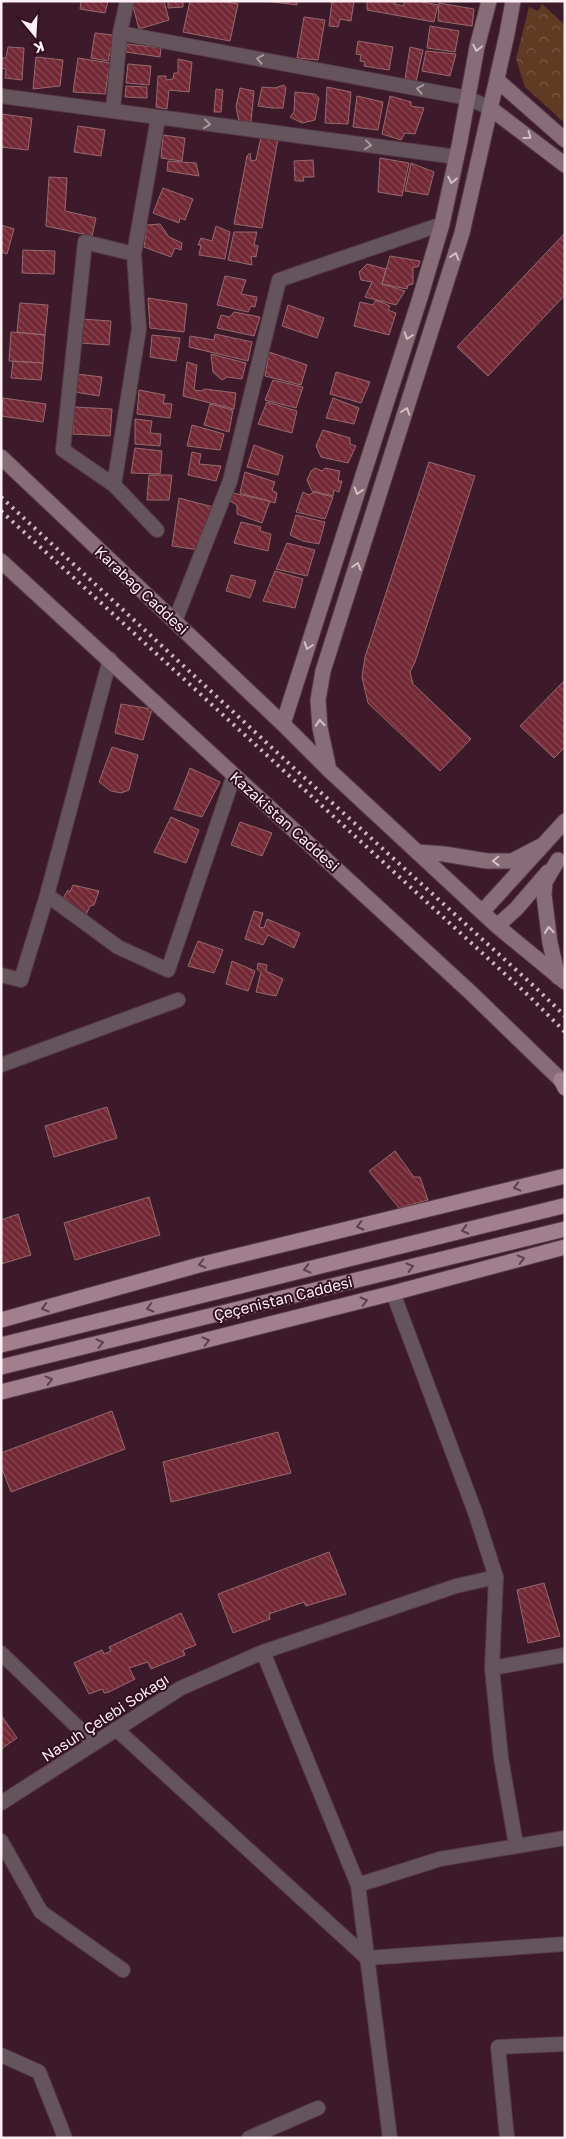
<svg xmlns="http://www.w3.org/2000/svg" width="566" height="2139" viewBox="0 0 566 2139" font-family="'Golos Text',sans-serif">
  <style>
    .forest { fill: url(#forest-crowns) }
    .building { fill: url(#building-back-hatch); stroke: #966a6f }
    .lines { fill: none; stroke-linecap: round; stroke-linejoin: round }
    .minor-casing { stroke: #573846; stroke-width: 16 }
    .secondary-casing { stroke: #573846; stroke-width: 17 }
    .primary-casing { stroke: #573846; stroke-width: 17 }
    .minor { stroke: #65545b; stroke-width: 14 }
    .secondary { stroke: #886c77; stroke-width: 15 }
    .primary { stroke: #a27f8d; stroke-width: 15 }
    .rail { stroke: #cbb8bf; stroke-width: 4; stroke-dasharray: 2.5 5; stroke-linecap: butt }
    .oneway { stroke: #d4c1c8 }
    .oneway2 { stroke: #a99aa0 }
    .oneway3 { stroke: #5e3d4c }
    .labels { text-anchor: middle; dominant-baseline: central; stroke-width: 4; stroke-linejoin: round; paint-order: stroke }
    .street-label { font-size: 15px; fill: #fdeff4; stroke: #311120 }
  </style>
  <defs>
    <pattern id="forest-crowns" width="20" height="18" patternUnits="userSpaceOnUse" patternTransform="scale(1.25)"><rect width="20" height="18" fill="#603b23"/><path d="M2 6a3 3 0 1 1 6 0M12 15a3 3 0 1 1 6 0" fill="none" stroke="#785844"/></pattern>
    <pattern id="building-back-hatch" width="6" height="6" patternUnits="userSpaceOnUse" patternTransform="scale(1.25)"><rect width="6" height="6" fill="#732836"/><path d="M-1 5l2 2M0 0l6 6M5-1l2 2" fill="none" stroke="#884854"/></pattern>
  </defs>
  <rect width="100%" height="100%" fill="#3c1a2a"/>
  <path class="forest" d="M542,4L565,25V123L525,87L516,59L529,7L538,11Z"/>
  <path class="building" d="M81,1H108L105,13L80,9Z
    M139,1H164L169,20L139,29L132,3Z
    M168,1H183V7L168,8Z
    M190,1H220L238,4L230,41L183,32Z
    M266,1H297V5Z
    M332,1H354L351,21L340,19L338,27L329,26Z
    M367,1H395V4L403,6L405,1H418L438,5L434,22L367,10Z
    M439,3L474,9L472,26L438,21Z
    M304,17L325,20L318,60L297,58Z
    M430,26L459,31L455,52L427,48Z
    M95,33L112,35L113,40L108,61L91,58Z
    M358,41L393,47L389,70L364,66L365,62L360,61L361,55L356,54Z
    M127,44L161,48L160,57L126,52Z
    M8,47L24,48L22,80L5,78L6,69L1,68L2,58H6Z
    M410,47L423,50L416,82L405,79Z
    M426,51L456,54L450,76L422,71Z
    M36,57L63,60L60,86L33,89Z
    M78,58L110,63L105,94L73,92Z
    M178,59L192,62L189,92L169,90L167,109L156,107L158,76H166V80L173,79L174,73H178Z
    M128,64L151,66L149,85L126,83Z
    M284,85L286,88L283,108H272L258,106L262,87L275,88Z
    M126,86L147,87V98L125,97Z
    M327,87L351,92L348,124L325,123Z
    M240,88L254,91L251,122L239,121L236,107Z
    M216,89L223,90L221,112H214Z
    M295,92L315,94L319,98L315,120L302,123L290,117L294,112Z
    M357,96L383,102L378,130L353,127Z
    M390,96L411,102V106L424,108L415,134L405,133L401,140L382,134Z
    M1,114L32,118L28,150L1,147Z
    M78,126L105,130L101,156L74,152Z
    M163,135L185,138L182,161L161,158Z
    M261,137L278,139L262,228L234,224L247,156L250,153L251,161L256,160Z
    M380,158L409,163L402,196L378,192Z
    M313,160L314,177H303L304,181H295L294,161Z
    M168,161L196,163L199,176L167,171Z
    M411,163L434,172L428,195L405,191Z
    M49,177L67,178L65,211L96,218L92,236L46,226Z
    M163,188L193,199L185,220L180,218L179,223L153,213Z
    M160,224L169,237L182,243L181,250L175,248L171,257L144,247L147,225Z
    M1,225L14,229L7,254L1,252Z
    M216,226L230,232L225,259L199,255L201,245H198L201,238L212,241Z
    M234,232H257L254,245L258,246L256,257L251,256L252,265L228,260Z
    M565,233V295L488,376L457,347Z
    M23,250L55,251L54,274L22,273Z
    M390,256L420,261L418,267H413V284L408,285L407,289L382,284Z
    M367,264L386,269L382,284L405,291L396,305L365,297L372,282L361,280L359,272Z
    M225,276L246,280L241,294L257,297L255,307L251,306L248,312L217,305Z
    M148,298L187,304L184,332L150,328Z
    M376,300L390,306L388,310L396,313L389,335L354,326L360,302L373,305Z
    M20,303L48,305L45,335L17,332Z
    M288,305L324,318L317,338L282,326Z
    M234,312L260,317L254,336L217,328L221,315L230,317Z
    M82,319L111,321L109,345L80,343Z
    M11,332L45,335L43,363L9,361Z
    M215,334L252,342L248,361L189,347L190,336L214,340Z
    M152,335L180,338L176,361L150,357Z
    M269,352L307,365L301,385L265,376Z
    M211,354L246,363L242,379L227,377L222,380L213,372Z
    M13,361L43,363L41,380L11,378Z
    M187,362L197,365L194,390L201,391L205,389L236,393L234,409L183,396Z
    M336,372L370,382L361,403L330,394Z
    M77,374L102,377L99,396L75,392Z
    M273,380L303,387L296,408L265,400Z
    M139,390L165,395L163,403L172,404L170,418L137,414Z
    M3,398L46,404L43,422L1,416Z
    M333,398L359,408L354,424L326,418Z
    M267,402L297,411L292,433L258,424Z
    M210,404L233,410L229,432L204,425Z
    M74,407L112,409L110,436L73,434Z
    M135,419L152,421L150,433L161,434L160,446L135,444Z
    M192,425L224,434L220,450L187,446Z
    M323,430L350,438V444L356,446L348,463L321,457L316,446Z
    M254,445L283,456L278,475L247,467Z
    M135,448L162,451L160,474L131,473Z
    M192,452L201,454L199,464L221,466L216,481L188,475Z
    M429,462L475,476L415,662L410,672L413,684L471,739L440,771L368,703L362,677L365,657Z
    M315,468L322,471L325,468L340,471L338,481H342L339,492L334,490L333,496L312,491L307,480L311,471Z
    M245,472L275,482L272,490L277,493L275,503L240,493Z
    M149,475H172L169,500H147Z
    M303,492L309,495L314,492L333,497L325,519L296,512Z
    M233,493L270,501L262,523L237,514V505L230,501Z
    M179,498L213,507L199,550L172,546Z
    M296,515L325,522L319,544L303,541L290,535Z
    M241,522L261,527L260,531L271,534L268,551L234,543Z
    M287,543L315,550L307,576L276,569Z
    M275,571L303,579L295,608L263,601Z
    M231,575L256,581L250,598L226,591Z
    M565,680V747L554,758L520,726Z
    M121,704L152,709L143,740L115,733Z
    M112,747L138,755L129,790L121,793L111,791L99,782Z
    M190,768L220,782L202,817L174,809Z
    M171,817L199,830L186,863L154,852Z
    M240,822L272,833L262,856L231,845Z
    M73,885L99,891L94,905L90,906L85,917L63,898L68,890L70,892Z
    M254,911L263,913L259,927L264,928L267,919L300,933L294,948L268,935L263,945L245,939Z
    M198,941L223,950L214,973L188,966Z
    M232,961L255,971L248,991L226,984Z
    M258,963L267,965L266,971L283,979L276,996L256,992L261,972L257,969Z
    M107,1107L117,1138L54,1157L45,1126Z
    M395,1151L414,1177H420L428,1200L399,1208L369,1171Z
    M149,1197L160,1235L75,1260L64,1223Z
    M18,1214L31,1255L1,1264V1220Z
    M112,1411L125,1449L11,1492L1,1466V1453Z
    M278,1432L291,1473L171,1502L163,1462Z
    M329,1552L346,1594L306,1606L304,1602L269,1614L270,1619L233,1633L218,1594Z
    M544,1583L560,1636L528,1643L517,1590Z
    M181,1613L196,1645L183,1650L185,1655L151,1669L148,1662L129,1668L135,1679L109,1692L104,1693L103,1689L89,1694L74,1663L102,1650L104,1654L111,1651L109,1647Z
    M1,1715L17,1738L1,1749Z"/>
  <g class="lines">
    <defs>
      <path id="minor" d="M120,33L468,98L490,108
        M1,96L457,157
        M113,110L120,33L127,1
        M134,254L85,242L63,450L114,485L157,530
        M114,485L139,329L134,254L158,118
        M175,621L230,481L279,280L442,224
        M47,895L118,947L168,970L234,775
        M1,975L21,980L47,895L110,659
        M1,1065L178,1000
        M393,1293L475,1512L496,1577L492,1668L501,1758L516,1845
        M263,1652L358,1885L390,2138
        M1,1653L94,1743
        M492,1668L565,1655
        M116,1729L367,1958L565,1944
        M1,1803L181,1688L263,1652L456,1586L496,1577
        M1,1841L41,1912L123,1970
        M358,1885L440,1859L565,1838
        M1,2055L39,2072L65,2138
        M249,2138L318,2108
        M507,2138L498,2047L565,2044"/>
      <path id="secondary" d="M497,80L565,140
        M490,108L565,165
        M1,457L283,724L329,770L497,926L565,982
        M1,561L470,992L565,1084
        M283,724L420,298L442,224L460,141L477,47L489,1
        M329,770L320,728L318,700L323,671L462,233L507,34L513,1
        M417,852L444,854L487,861H512L541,846
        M482,912L565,821
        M497,926L516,909L548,872
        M558,977L550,943L544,895L545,882L558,860"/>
      <path id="primary" d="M561,1080L565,1088
        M1,1320L199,1265L565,1176
        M1,1345L563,1206
        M1,1367L565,1229
        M1,1392L393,1293L565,1247"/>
    </defs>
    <use href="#minor" class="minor-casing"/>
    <use href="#secondary" class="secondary-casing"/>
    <use href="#primary" class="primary-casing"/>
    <use href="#minor" class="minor"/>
    <use href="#secondary" class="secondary"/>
    <use href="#primary" class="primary"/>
    <path class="rail" d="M1,497L296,770L536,988L565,1016
      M1,511L529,996L565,1032"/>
  </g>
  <defs><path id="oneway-chevron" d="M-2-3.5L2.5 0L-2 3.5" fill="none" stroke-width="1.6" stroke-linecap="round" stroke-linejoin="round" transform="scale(1.25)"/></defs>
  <g class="oneway">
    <use href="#oneway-chevron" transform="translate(477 48) rotate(102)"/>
    <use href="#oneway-chevron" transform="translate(528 136) rotate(36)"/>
    <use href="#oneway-chevron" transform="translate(452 180) rotate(102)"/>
    <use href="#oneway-chevron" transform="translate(455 256) rotate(-72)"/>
    <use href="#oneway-chevron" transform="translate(408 336) rotate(108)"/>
    <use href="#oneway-chevron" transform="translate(406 411) rotate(-72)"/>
    <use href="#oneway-chevron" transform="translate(358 491) rotate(108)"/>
    <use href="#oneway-chevron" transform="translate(357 566) rotate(-72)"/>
    <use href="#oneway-chevron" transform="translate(308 646) rotate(108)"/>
    <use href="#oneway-chevron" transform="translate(320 723) rotate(-94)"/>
    <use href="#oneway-chevron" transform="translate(496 861) rotate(179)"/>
    <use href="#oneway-chevron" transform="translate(549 930) rotate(-95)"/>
  </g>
  <g class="oneway2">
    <use href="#oneway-chevron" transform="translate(260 59) rotate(-169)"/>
    <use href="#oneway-chevron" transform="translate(420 89) rotate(-169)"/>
    <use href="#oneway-chevron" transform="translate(207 124) rotate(7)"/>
    <use href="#oneway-chevron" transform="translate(368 145) rotate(7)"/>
  </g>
  <g class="oneway3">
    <use href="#oneway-chevron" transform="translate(517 1187) rotate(166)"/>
    <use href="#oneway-chevron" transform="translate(360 1226) rotate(166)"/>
    <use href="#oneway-chevron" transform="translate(465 1230) rotate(166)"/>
    <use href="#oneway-chevron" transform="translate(521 1259) rotate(-15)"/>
    <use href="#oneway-chevron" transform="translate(202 1264) rotate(166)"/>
    <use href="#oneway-chevron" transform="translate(410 1267) rotate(-14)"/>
    <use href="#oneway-chevron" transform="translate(307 1269) rotate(166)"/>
    <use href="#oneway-chevron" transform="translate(364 1301) rotate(-14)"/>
    <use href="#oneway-chevron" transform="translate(45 1308) rotate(164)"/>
    <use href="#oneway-chevron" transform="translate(150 1308) rotate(166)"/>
    <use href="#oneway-chevron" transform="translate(206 1341) rotate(-14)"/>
    <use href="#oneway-chevron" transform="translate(100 1343) rotate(-14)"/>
    <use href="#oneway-chevron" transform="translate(49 1380) rotate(-14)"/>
  </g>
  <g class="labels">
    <g class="street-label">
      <text transform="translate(142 590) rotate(43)">Karabağ Caddesi</text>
      <text transform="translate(285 821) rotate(42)">Kazakistan Caddesi</text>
      <text transform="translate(283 1298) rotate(-14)">Çeçenistan Caddesi</text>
      <text transform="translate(105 1717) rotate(-33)">Nasuh Çelebi Sokağı</text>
    </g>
  </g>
  <rect width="566" height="2139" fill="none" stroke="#fdeff4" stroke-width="5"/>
  <g transform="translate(35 35) rotate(162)" stroke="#311120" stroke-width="4" paint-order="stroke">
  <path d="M0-4L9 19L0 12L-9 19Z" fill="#fdeff4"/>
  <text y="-8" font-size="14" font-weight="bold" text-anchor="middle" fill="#fdeff4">K</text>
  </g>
</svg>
